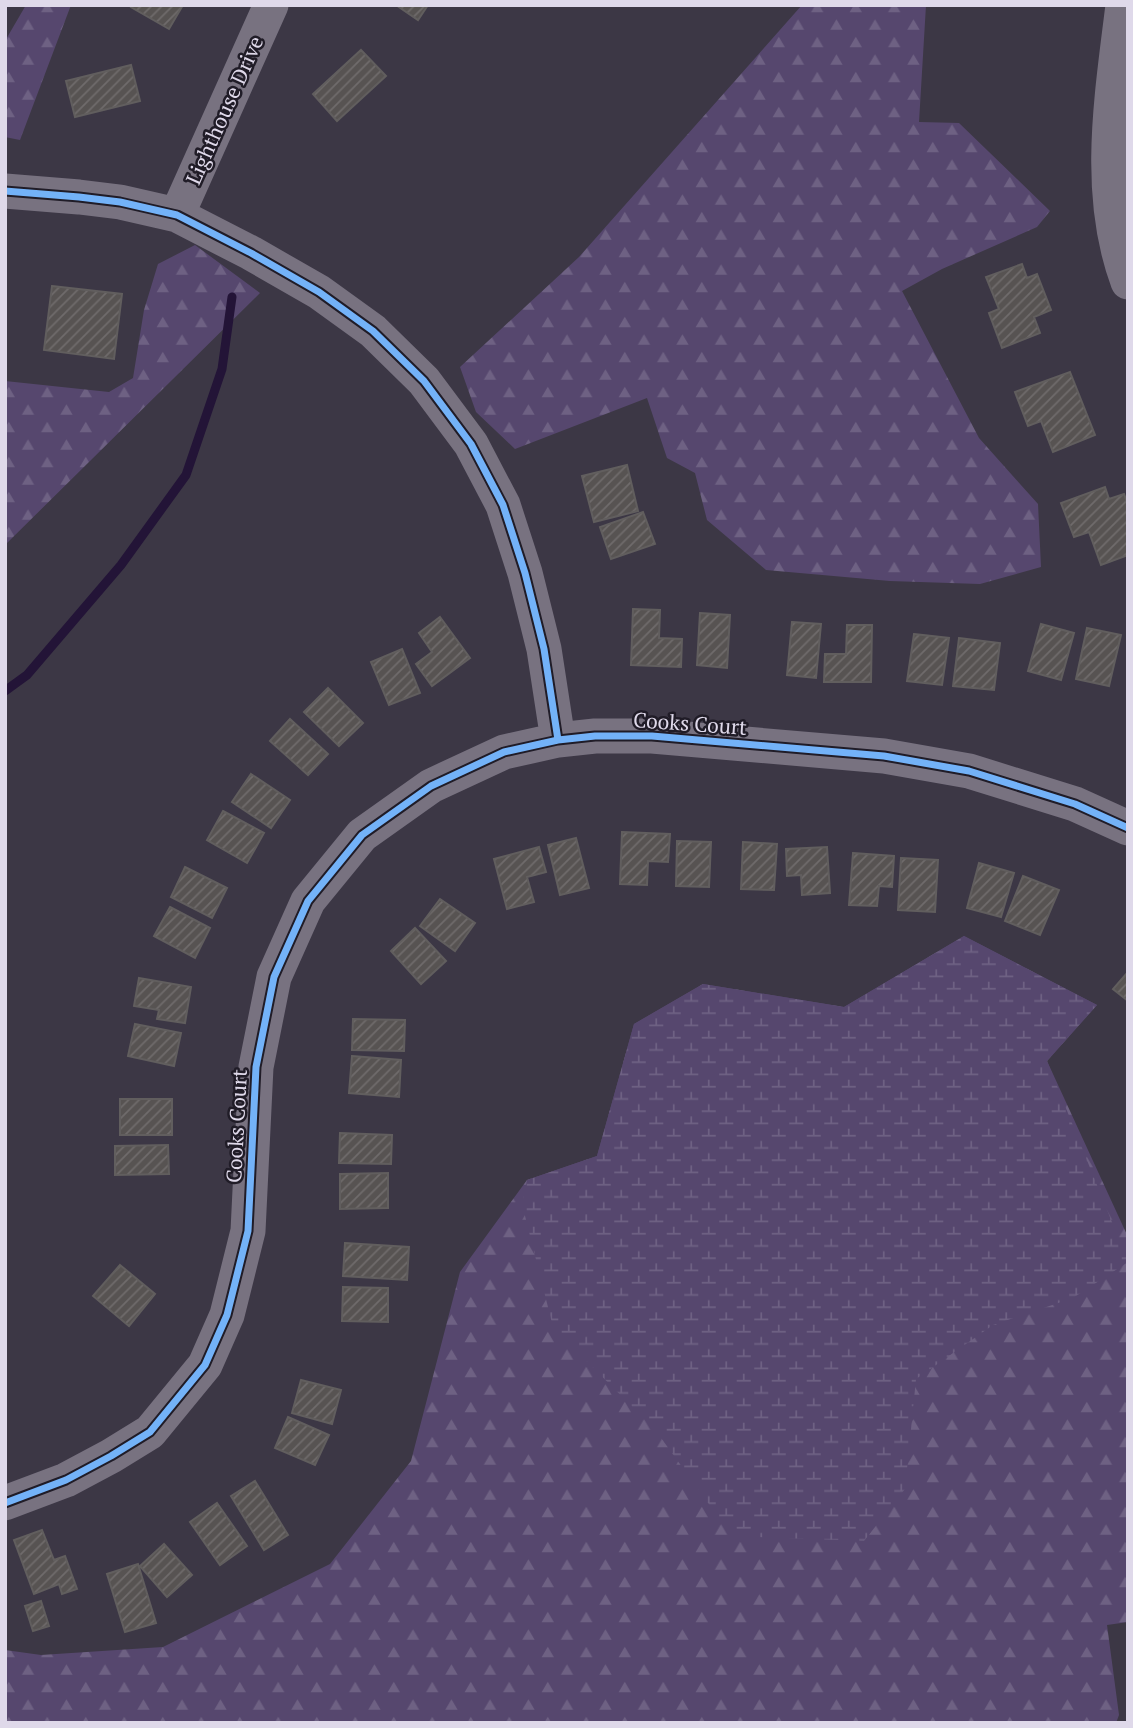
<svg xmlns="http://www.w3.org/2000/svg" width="1133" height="1728" viewBox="0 0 1133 1728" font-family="'PT Serif',serif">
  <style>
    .forest { fill: url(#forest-firs) }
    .wetland { fill: url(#wetland-marsh) }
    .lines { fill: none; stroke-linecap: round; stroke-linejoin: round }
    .stream { stroke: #231437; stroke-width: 9 }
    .building { fill: url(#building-hatch); stroke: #615e5e; stroke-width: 2 }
    .minor { stroke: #787280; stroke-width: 35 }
    .cycleway-casing { stroke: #201c27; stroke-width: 11 }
    .cycleway { stroke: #73b2f8; stroke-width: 7 }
    .labels { text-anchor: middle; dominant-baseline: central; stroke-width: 5; stroke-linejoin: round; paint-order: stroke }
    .street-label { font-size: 21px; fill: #dfd9ea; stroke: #201c27 }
  </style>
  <defs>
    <pattern id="forest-firs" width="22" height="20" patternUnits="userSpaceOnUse" patternTransform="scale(1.75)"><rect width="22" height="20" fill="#56476e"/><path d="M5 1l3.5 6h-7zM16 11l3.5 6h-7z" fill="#6e6183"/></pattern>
    <pattern id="wetland-marsh" width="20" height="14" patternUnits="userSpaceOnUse" patternTransform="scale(1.75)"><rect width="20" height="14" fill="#56476e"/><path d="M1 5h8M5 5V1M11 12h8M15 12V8" fill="none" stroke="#6e6183"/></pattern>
    <pattern id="building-hatch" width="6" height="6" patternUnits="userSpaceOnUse" patternTransform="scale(1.75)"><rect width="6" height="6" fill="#575352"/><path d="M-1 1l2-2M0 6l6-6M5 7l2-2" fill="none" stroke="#6f6b6b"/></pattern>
  </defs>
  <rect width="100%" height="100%" fill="#3c3745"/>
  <path class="forest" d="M26,5H71L20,140L5,137V41Z
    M802,5H926L919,122L959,123L1050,211L1037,227L942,269L902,291L979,438L1038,504L1041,567L980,584L890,581L766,570L707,520L695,473L667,458L647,398L515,449L476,412L460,367L579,257Z
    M195,245L260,293L5,545V381L109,392L133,378L144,310L158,264Z
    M964,936L1097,1005L1047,1061L1128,1237V1622L1107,1625L1119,1715L1116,1723H5V1650L41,1655L163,1647L330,1564L411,1461L460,1272L527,1180L597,1156L634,1024L703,984L844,1007Z"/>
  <path class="wetland" d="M964,936L1097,1005L1047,1061L1128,1262L1073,1298L993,1325L916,1379L905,1489L864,1541L732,1536L656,1431L553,1327L522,1204L527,1180L597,1156L634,1024L703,984L844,1007Z"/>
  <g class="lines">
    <path class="stream" d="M5,691L27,675L121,565L186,475L222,369L232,297"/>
  </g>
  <path class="building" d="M132,5H183L169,29L131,7Z
    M396,5H428L418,20Z
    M361,50L386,76L337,121L313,94Z
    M131,65L140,101L75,117L66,81Z
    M1022,264L1027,278L1037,274L1051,310L1034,317L1040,333L1002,348L989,313L999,309L986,277Z
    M52,286L122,294L114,359L44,350Z
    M1070,372L1095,435L1053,452L1041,421L1028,426L1015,392Z
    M627,465L638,511L594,522L582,476Z
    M1105,487L1109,499L1124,494L1128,505V555L1101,565L1089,532L1074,537L1061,503Z
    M643,512L655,544L611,559L600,527Z
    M633,609L660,610L659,638L682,639L681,667L631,665Z
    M700,613L730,615L727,668L697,665Z
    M440,617L470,658L432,686L416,664L432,652L419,633Z
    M792,622L821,624L816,678L787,675Z
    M1041,624L1074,633L1061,680L1028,671Z
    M847,625H872L871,682H824L825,654H846Z
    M1087,628L1121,635L1109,686L1076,679Z
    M914,634L949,638L942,685L907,681Z
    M959,638L1000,643L994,690L953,686Z
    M402,649L420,693L389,705L371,662Z
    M328,688L363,723L339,746L304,712Z
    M290,719L328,754L308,775L270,741Z
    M251,774L290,800L271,828L232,802Z
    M223,811L264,833L247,863L207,840Z
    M622,832L670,834L668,862L648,861L647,885L620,884Z
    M576,838L589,888L560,895L548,845Z
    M677,841L711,842L709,887L676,886Z
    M743,842L777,844L774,890L741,889Z
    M539,847L546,872L527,877L534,902L507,909L494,859Z
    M827,847L830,893L802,895L801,875L787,876L786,849Z
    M853,853L894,856L892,887L879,886L877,906L849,905Z
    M901,858L938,860L935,912L898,910Z
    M979,863L1014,873L1001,917L967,908Z
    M185,867L227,888L212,918L171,897Z
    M1023,876L1059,890L1040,935L1005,921Z
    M440,899L475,923L455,951L420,926Z
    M170,907L210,928L195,958L154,936Z
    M415,928L446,961L421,984L391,951Z
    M1128,972V1001L1113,989Z
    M139,978L191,987L185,1023L157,1019L159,1010L134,1006Z
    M353,1019L405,1020L404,1051L352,1050Z
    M135,1024L181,1033L174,1066L128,1056Z
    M352,1056L401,1060L399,1097L349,1093Z
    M120,1099H172V1135H120Z
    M340,1133L392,1135L391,1164L339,1163Z
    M168,1145L169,1174L115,1175V1146Z
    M388,1173V1208L340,1209V1174Z
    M345,1243L409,1247L407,1280L343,1276Z
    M120,1265L155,1294L129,1326L93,1296Z
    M343,1287L388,1288V1322L342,1321Z
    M301,1380L341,1390L332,1424L292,1413Z
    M288,1417L329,1435L315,1465L275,1448Z
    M255,1481L288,1535L264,1550L231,1496Z
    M217,1503L247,1546L220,1565L190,1522Z
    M42,1530L54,1560L65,1556L77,1589L62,1594L59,1584L34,1594L14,1540Z
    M164,1544L192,1575L167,1597L140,1566Z
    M138,1564L156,1623L125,1632L107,1574Z
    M41,1601L49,1626L33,1631L25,1606Z"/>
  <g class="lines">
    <path class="minor" d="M1123,5C1112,96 1095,193 1128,282
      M5,191L79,197L120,202L177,215L251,253L319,292L373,331L424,381L471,444L503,505L525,573L544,649L558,740
      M177,215L271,5
      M5,1503L66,1480L111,1456L150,1432L205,1365L227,1315L248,1231L256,1067L274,977L308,901L362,835L431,786L504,752L558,740L595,736H652L884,756L969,771L1075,804L1128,828"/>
    <defs>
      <path id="cycleway" d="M5,191L79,197L120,202L177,215L251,253L319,292L373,331L424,381L471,444L503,505L525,573L544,649L558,740
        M5,1503L66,1480L111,1456L150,1432L205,1365L227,1315L248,1231L256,1067L274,977L308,901L362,835L431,786L504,752L558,740L595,736H652L884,756L969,771L1075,804L1128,828"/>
    </defs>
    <use href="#cycleway" class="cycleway-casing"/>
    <use href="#cycleway" class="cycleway"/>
  </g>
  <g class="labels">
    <g class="street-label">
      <text transform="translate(224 110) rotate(-66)">Lighthouse Drive</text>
      <text transform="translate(690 723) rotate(4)">Cooks Court</text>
      <text transform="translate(236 1126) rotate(-87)">Cooks Court</text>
    </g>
  </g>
  <rect width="1133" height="1728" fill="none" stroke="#dfd9ea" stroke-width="14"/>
</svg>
